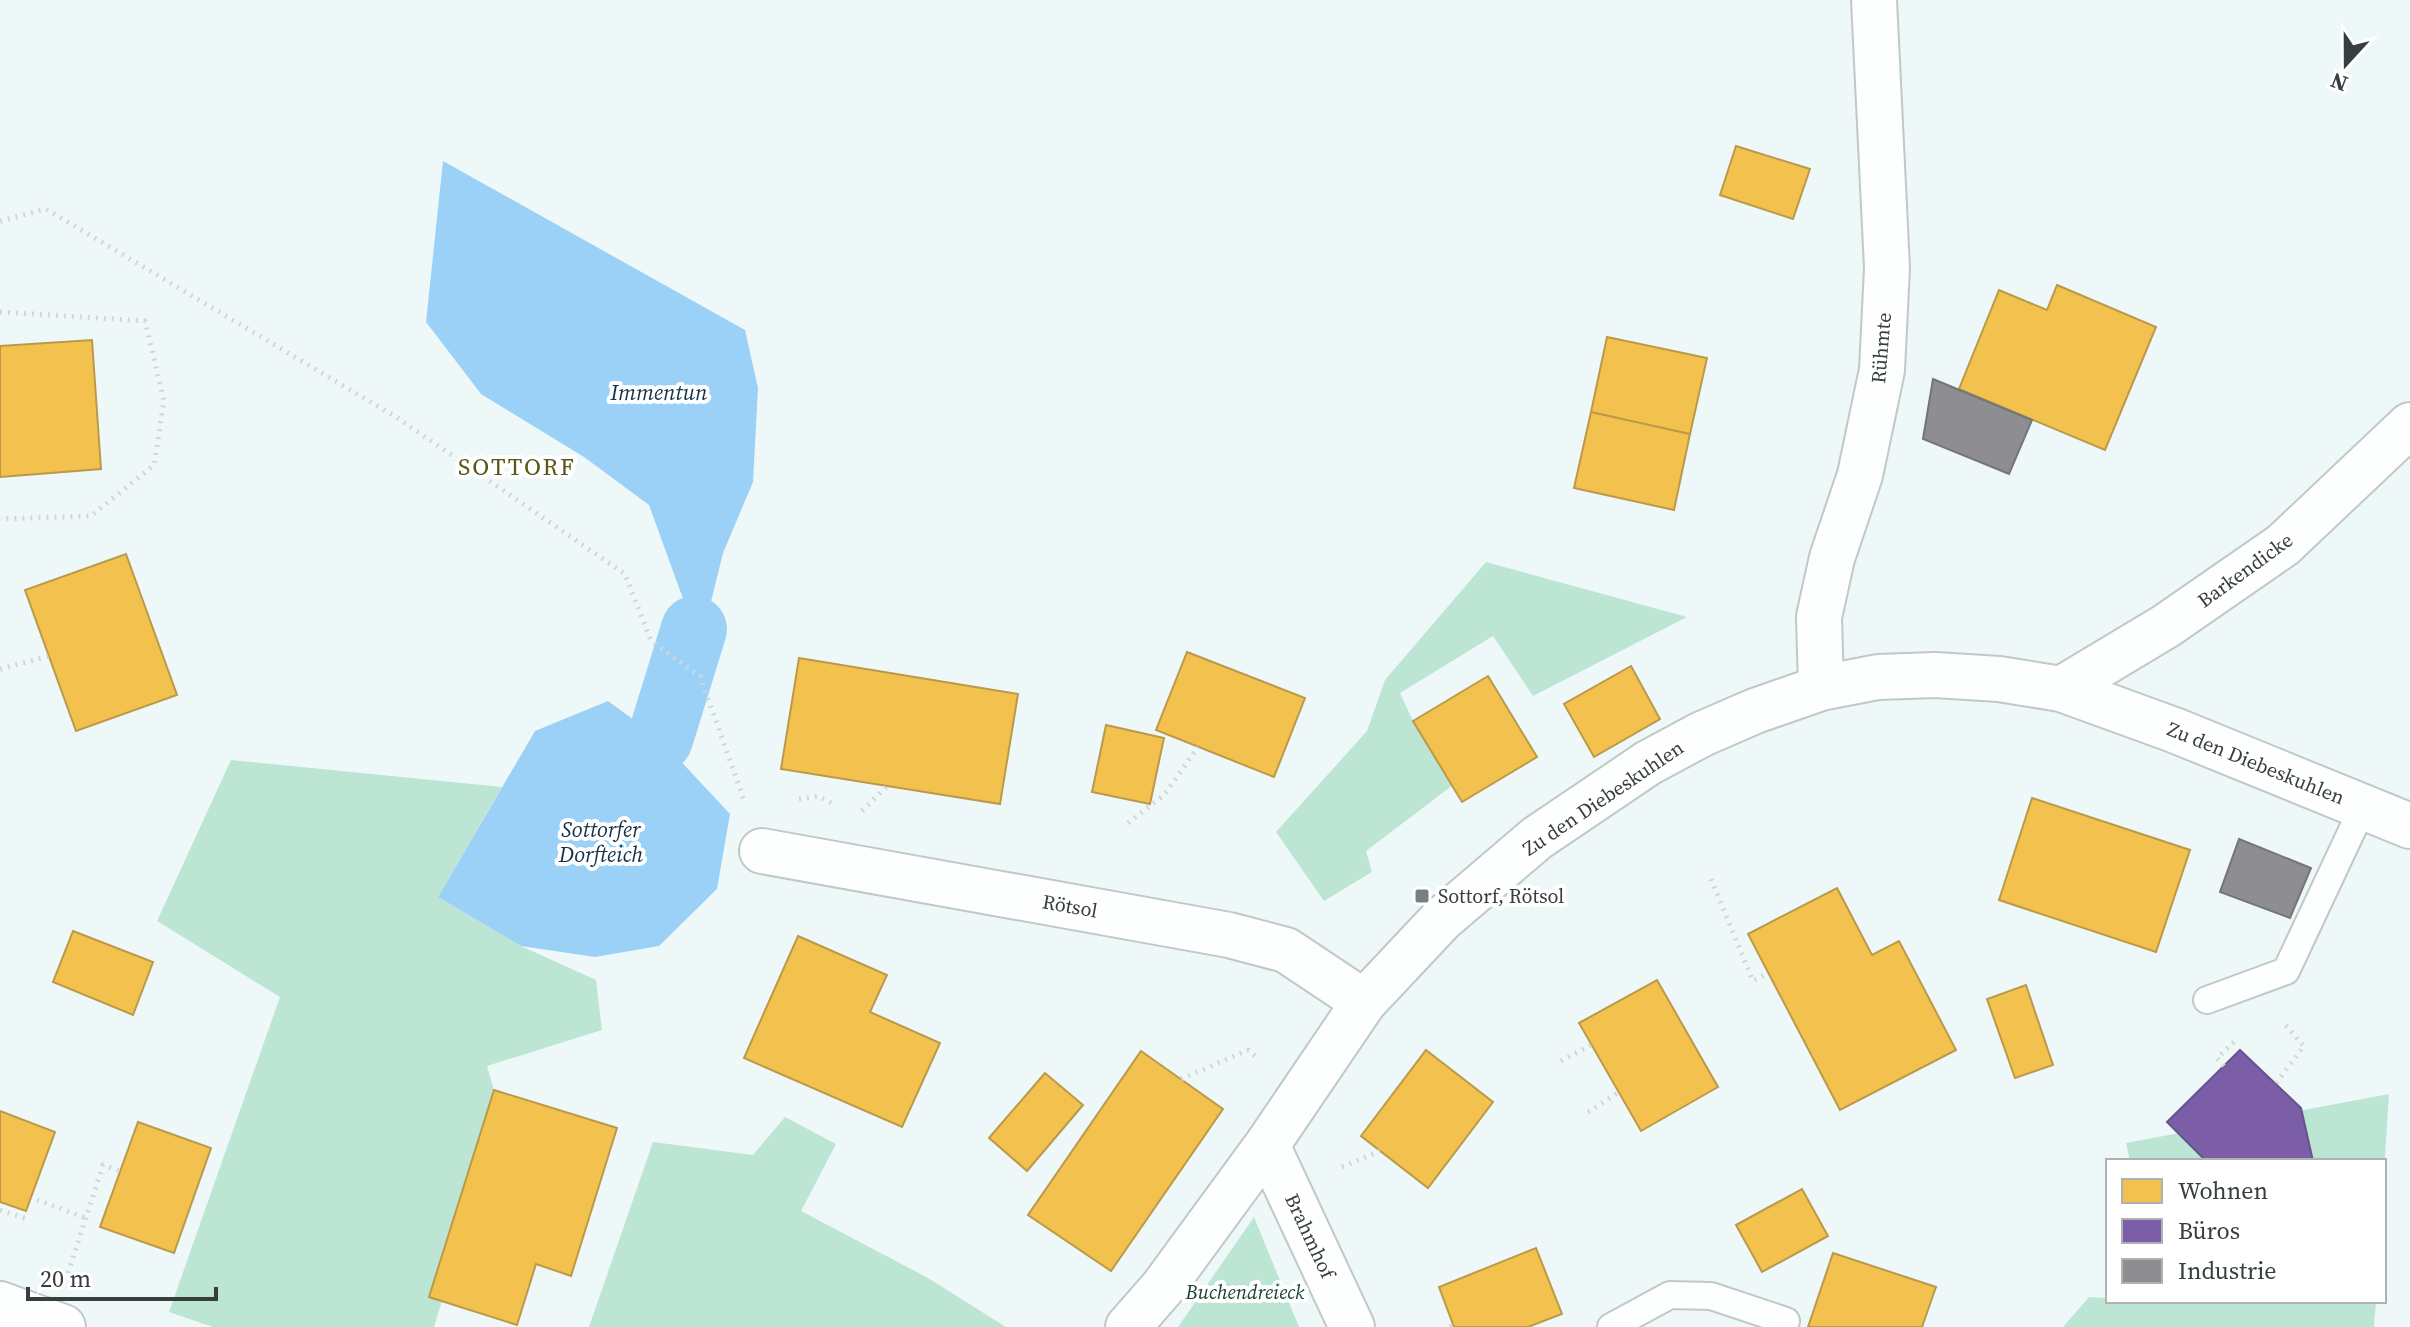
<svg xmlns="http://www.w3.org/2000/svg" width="2410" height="1327" viewBox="0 0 2410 1327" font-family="'Source Serif 4',serif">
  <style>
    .green { fill: #bce5d4 }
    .water { fill: #9cd1f7 }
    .homes { fill: #f2c14e; stroke: #ba9a49; stroke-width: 2 }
    .offices { fill: #7b5ea7; stroke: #675488; stroke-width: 2 }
    .industry { fill: #8d8d92; stroke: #737579; stroke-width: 2 }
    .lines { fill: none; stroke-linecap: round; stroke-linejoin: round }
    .canal { stroke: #9cd1f7; stroke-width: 66 }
    .lane-casing { stroke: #c1c8c8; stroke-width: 30 }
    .street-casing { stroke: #c1c8c8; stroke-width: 48 }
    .path { stroke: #d3d6d6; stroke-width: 5; stroke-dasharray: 2 6; stroke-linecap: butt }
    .lane { stroke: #fdfefe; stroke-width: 26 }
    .street { stroke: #fdfefe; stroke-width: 44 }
    .poi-dot { fill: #777f7f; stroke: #fff; stroke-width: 3 }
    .labels { text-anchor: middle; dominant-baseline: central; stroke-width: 8; stroke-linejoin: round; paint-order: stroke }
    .street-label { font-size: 20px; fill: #373e3e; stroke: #fff }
    .poi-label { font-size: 20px; fill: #373e3e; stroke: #fff; text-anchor: start }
    .park-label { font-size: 20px; font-style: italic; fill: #1b4332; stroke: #fff }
    .water-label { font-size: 22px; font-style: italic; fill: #123147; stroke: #fff }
    .quarter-label { font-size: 24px; letter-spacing: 2px; fill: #5c561a; stroke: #fff }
  </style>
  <rect width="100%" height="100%" fill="#eff8f9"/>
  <path class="green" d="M1486,562L1687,617L1533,696L1493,636L1400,693L1413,721L1453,785L1366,851L1372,872L1324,901L1276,832L1367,731L1385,680Z
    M231,760L502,787L438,897L521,946L596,980L602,1030L487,1066L494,1090L429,1297L442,1301L434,1327H213L169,1312L280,997L157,921Z
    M2389,1094L2384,1172V1161H2130L2126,1143Z
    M785,1117L836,1144L801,1211L928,1278L1006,1327H589L653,1142L753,1155Z
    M1254,1217L1299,1327H1178Z
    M2089,1297L2108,1298V1301H2376L2374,1327H2063Z"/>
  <path class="water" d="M443,161L745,330L758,388L753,482L723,553L705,626L694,629L649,505L584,457L481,394L426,322Z
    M608,701L660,739L730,814L717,889L659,946L595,957L521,946L438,897L535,731Z"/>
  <path class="homes" d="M1736,146L1810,169L1793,219L1720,195Z
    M2057,285L2156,327L2105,450L1959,389L1999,290L2047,310Z
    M1607,337L1707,358L1690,434L1591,412Z
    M92,340L101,469L0,477V346Z
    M1591,412L1690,434L1674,510L1574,488Z
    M126,554L177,695L76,731L25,590Z
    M1187,652L1305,698L1274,777L1156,730Z
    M799,658L1018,694L1000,804L781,769Z
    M1631,666L1660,719L1594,757L1564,704Z
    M1488,676L1537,757L1462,802L1413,721Z
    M1106,725L1164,738L1150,804L1092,792Z
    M2032,798L2190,850L2156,952L1999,900Z
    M1837,888L1872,955L1899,941L1956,1050L1840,1110L1748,934Z
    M73,931L153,962L133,1015L53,982Z
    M798,936L887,975L870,1012L940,1043L902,1127L744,1058Z
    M1657,980L1718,1087L1641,1131L1579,1023Z
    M2026,985L2053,1065L2015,1078L1987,999Z
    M1426,1050L1493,1102L1428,1188L1361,1136Z
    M1141,1051L1223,1109L1111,1271L1028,1215Z
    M1045,1073L1083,1105L1027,1171L989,1138Z
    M494,1090L617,1128L571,1276L536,1264L517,1325L429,1297Z
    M0,1111L55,1132L26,1211L0,1202Z
    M138,1122L211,1148L174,1253L100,1227Z
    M1802,1189L1828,1236L1762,1272L1736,1225Z
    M1536,1248L1562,1314L1528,1327H1454L1439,1287Z
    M1833,1253L1936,1287L1922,1327H1808Z"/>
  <path class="offices" d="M2240,1050L2301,1108L2313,1161H2206L2167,1122Z"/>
  <path class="industry" d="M1933,379L2032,420L2009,474L1923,439Z
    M2239,839L2311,868L2290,918L2220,892Z"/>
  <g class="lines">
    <path class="canal" d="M660,739L694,629"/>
    <defs>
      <path id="lane" d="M2207,1000L2286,971L2363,807
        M1611,1327L1670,1295L1711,1296L1786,1321"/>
      <path id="street" d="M1821,688L1819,617L1832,558L1860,475L1882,370L1887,268L1874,0
        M2061,689L2166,626L2283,545L2410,425
        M762,851L1229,935L1286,950L1364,1002
        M1267,1145L1352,1327
        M0,1304L63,1327
        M1128,1327L1163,1287L1267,1145L1364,1002L1442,919L1537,838L1648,763L1702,734L1755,711L1821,688L1878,677L1935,675L1999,679L2061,689L2174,730L2410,826"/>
    </defs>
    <use href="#lane" class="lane-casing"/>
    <use href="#street" class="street-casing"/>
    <path class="path" d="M0,221L46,209L396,417L625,574L651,641L700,676L744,800
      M0,312L145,321L164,401L154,465L91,516L0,519
      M0,669L49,656
      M799,799L818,796L835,805
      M862,811L887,786
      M1128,823L1164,795L1198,747
      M1711,879L1753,981L1768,973
      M1561,1061L1591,1045
      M2224,1066L2217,1058L2235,1041
      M1181,1079L1248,1050L1259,1059
      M2276,1083L2304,1046L2282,1021
      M1588,1112L1619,1092
      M1342,1167L1380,1151
      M37,1200L86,1218
      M0,1210L30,1220
      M68,1273L103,1165L120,1171
      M1450,1327L1453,1325"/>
    <use href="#lane" class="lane"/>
    <use href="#street" class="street"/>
  </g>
  <rect class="poi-dot" x="1414" y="888" width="16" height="16" rx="4"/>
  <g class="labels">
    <g class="street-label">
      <text transform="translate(1881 348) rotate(-85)">Rühmte</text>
      <text transform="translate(2245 570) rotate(-36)">Barkendicke</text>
      <text transform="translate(2256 763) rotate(22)">Zu den Diebeskuhlen</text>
      <text transform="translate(1603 798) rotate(-34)">Zu den Diebeskuhlen</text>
      <text transform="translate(1070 906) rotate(10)">Rötsol</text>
      <text transform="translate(1310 1236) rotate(65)">Brahmhof</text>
    </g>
    <g class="poi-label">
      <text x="1438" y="896">Sottorf, Rötsol</text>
    </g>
    <g class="park-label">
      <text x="1245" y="1292">Buchendreieck</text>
    </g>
    <g class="water-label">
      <text x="659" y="392">Immentun</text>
      <text x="601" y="829">Sottorfer<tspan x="601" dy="25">Dorfteich</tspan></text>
    </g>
    <g class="quarter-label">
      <text x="517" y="466">SOTTORF</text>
    </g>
  </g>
  <rect x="2106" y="1159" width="280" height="144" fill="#ffffff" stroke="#afb2b2" stroke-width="2"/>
  <rect x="2122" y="1179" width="40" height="24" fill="#f2c14e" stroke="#afb2b2" stroke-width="2"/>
  <text x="2178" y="1199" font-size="24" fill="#373e3e">Wohnen</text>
  <rect x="2122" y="1219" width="40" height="24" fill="#7b5ea7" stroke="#afb2b2" stroke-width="2"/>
  <text x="2178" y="1239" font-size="24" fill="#373e3e">Büros</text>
  <rect x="2122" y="1259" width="40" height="24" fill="#8d8d92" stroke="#afb2b2" stroke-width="2"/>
  <text x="2178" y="1279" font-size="24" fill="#373e3e">Industrie</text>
  <g transform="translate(2346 64) rotate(201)" stroke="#ffffff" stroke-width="6" paint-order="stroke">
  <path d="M0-6L14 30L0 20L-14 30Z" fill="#373e3e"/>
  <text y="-12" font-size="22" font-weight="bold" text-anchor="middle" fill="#373e3e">N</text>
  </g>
  <path d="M28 1287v12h188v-12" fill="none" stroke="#373e3e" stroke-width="4"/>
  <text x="40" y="1287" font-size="24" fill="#373e3e" stroke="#ffffff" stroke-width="6" paint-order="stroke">20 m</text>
</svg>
